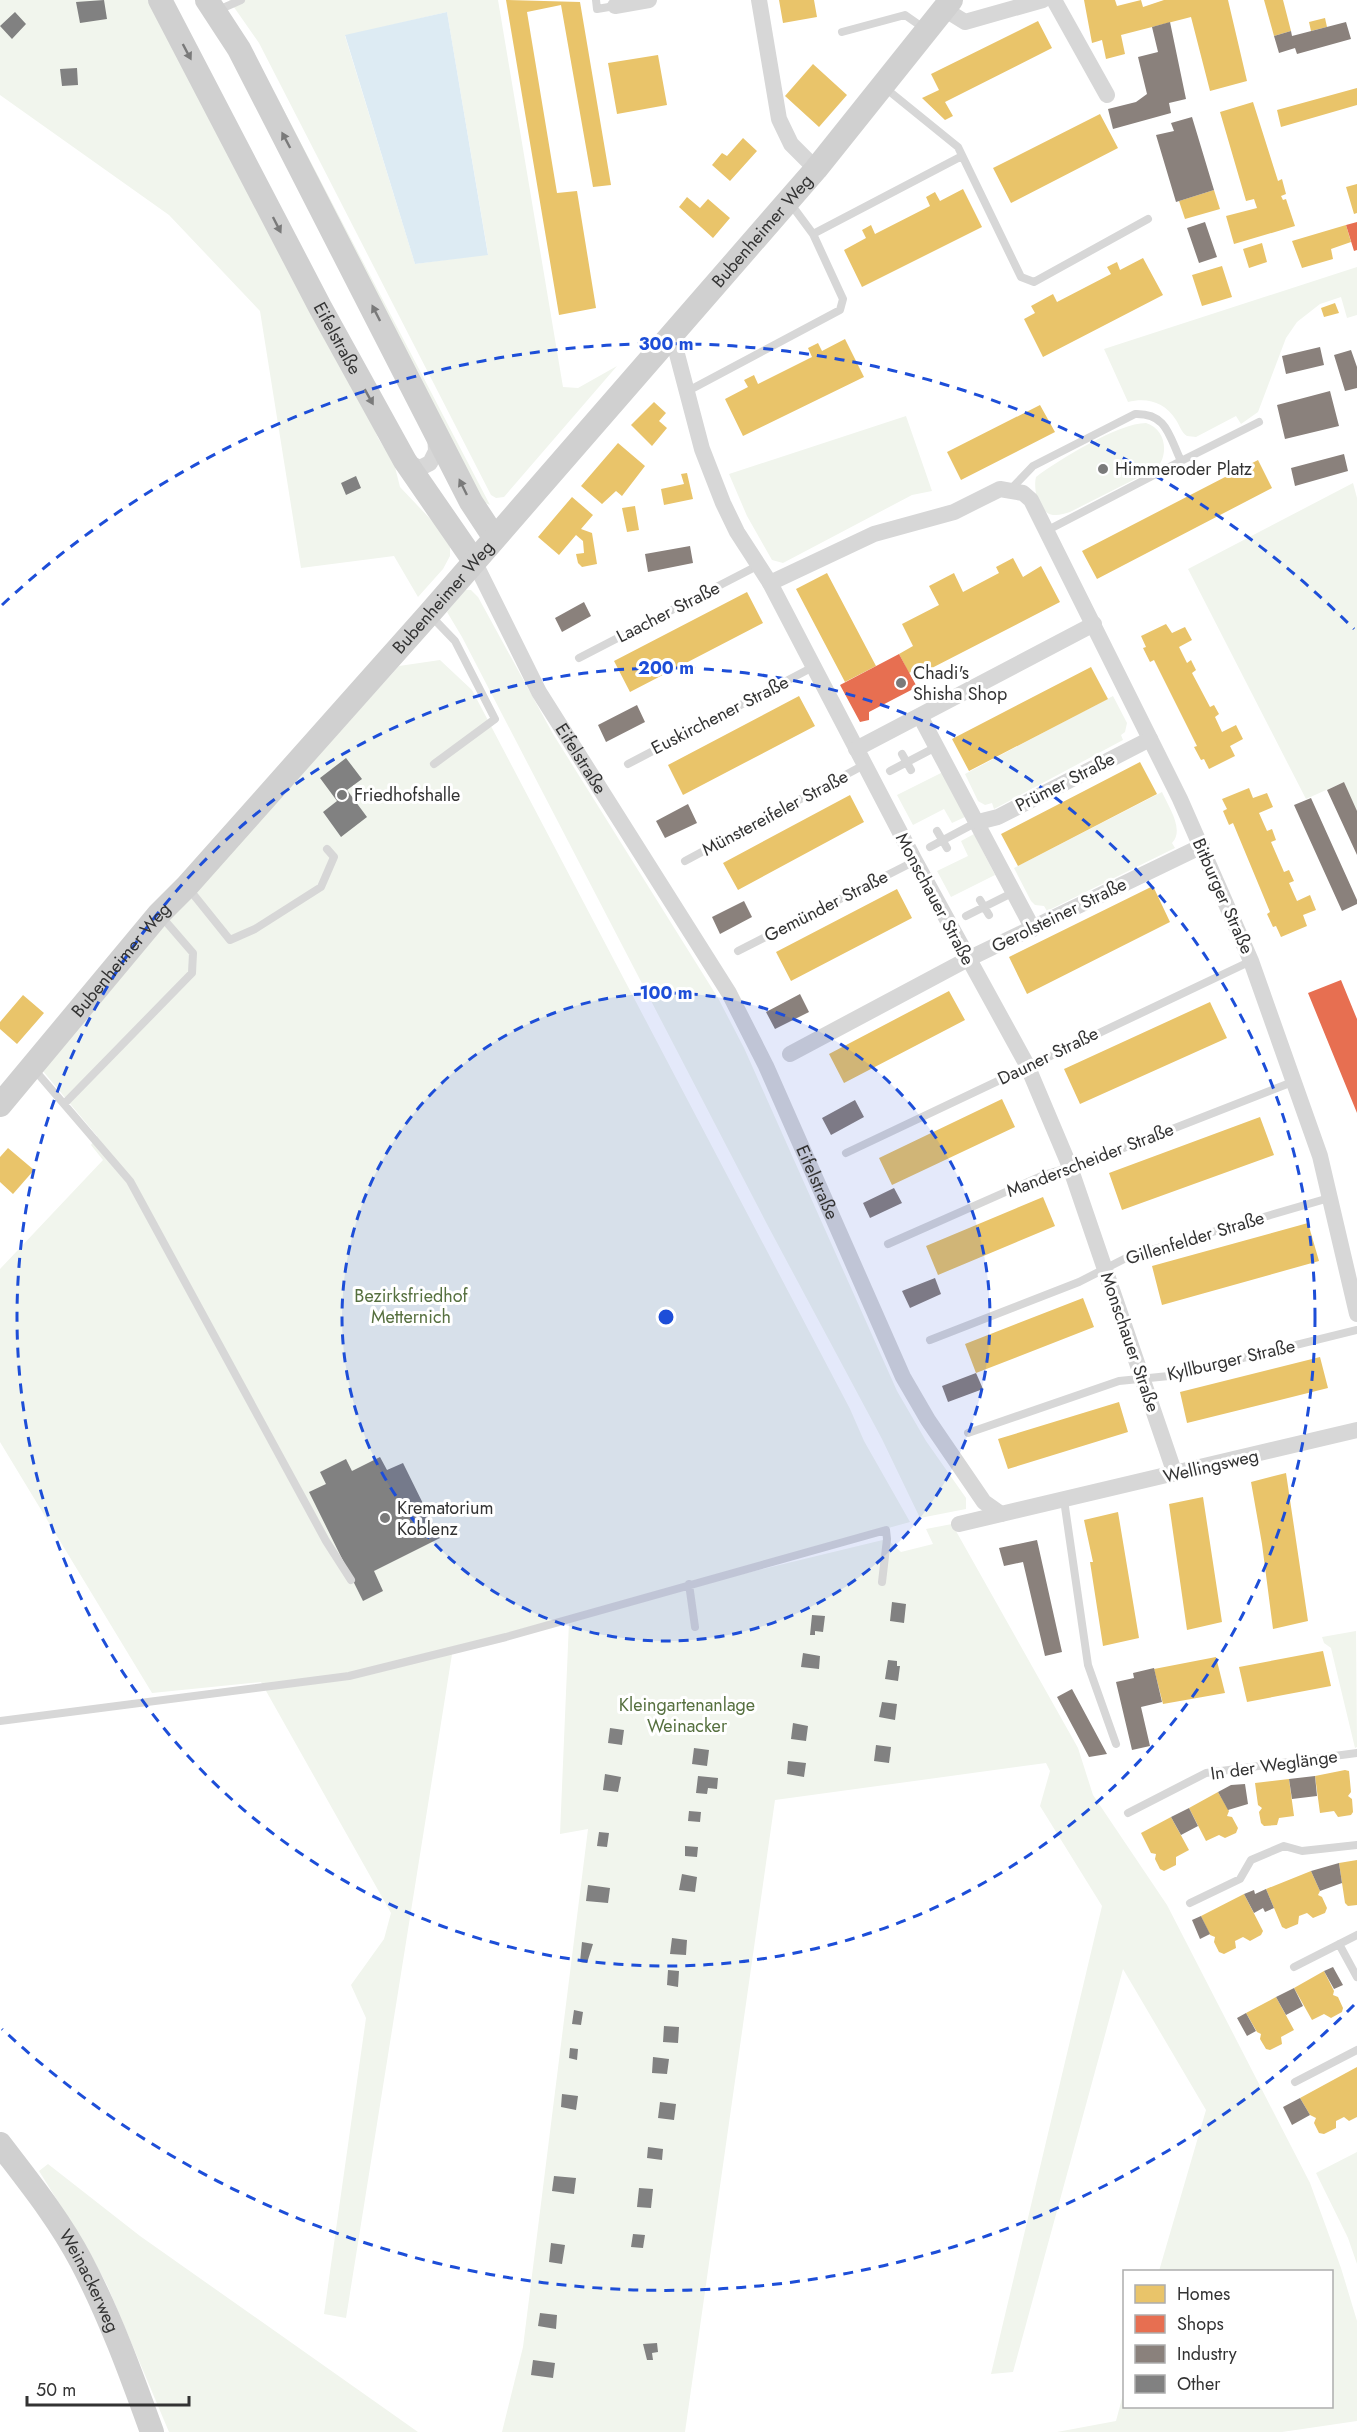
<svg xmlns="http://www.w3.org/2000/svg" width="1357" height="2432" viewBox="0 0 1357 2432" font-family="Jost,sans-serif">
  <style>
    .green { fill: #f1f5ed; fill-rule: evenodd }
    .water { fill: #ddebf3 }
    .homes { fill: #e9c46a }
    .shops { fill: #e76f51 }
    .industry { fill: #8a817c }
    .building { fill: #818181 }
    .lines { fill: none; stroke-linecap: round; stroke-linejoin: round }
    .lane { stroke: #d7d7d7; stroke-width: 8 }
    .street { stroke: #d7d7d7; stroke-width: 16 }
    .secondary { stroke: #d0d0d0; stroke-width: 24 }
    .oneway { fill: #7a7a7a }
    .ring { fill: none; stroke: #1d4ed8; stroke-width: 3; stroke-dasharray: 10 8 }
    .poi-dot { fill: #7a7a7a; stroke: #fff; stroke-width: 2 }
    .labels { text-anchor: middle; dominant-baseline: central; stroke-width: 6; stroke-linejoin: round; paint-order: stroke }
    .street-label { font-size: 18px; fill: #333; stroke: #fff }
    .poi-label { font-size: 18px; fill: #333; stroke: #fff; text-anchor: start }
    .park-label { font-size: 18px; fill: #56703f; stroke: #fff }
    .centre { fill: #1d4ed8; stroke: #fff; stroke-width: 3 }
    .ring-label { font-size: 18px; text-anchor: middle; font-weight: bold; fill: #1d4ed8; stroke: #fff; stroke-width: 6; stroke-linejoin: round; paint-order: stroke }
  </style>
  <rect width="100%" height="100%" fill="#fff"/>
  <path class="green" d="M0,0H153L368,413L378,438L394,463L400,487L436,525L450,547V556L443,569L418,597L394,556L301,568L260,311L169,215L0,95Z
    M229,0H498L563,387L578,388L617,366L504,497L496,498L491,495L259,43ZM447,12L488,254L415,264L345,36Z
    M268,80L490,505L481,501Z
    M1357,267V315L1347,318L1341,297L1320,304L1297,322L1286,338L1258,412L1241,424L1236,416L1196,437L1187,436C1181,432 1180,426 1176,420C1165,402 1147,397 1128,402L1104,349Z
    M906,416L932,491L912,495L783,563L772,560L747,516L729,474Z
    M1146,423C1166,429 1169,454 1157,468L1070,512C1066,513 1060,515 1056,515C1038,516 1033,489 1036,477C1058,460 1119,423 1146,423Z
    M1353,483L1357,498V814L1344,782L1306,799L1188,569Z
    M465,590H471L478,597L553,734L718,998L744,1048L897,1391L926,1441L966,1498V1509L920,1518L882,1439L768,1226L462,637L447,612Z
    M440,660L472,690L850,1409L864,1441L910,1522L453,1648L346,2318L324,2314L366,2018L351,1985L384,1939L391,1913L261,1682L152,1693L0,1442V1269L103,1160L91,1145L97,1136L42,1070L161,929L399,666Z
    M1113,696L1127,723L1125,732L1121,735L1123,740L994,809L992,803L985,805L978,801L965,774Z
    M943,772L965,817L952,823L944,809L913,825L897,795Z
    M1162,792C1168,806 1185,830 1172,843L1175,848L1047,911L1044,906L1035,905L1031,901L1014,868Z
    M974,834L995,875L951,897L937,871L968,856L961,841Z
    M952,1524L1078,1748L1093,1795L1167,1905L1310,2183L1341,2268L1357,2321V2421L1282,2432H1057L1116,2421L1124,2391V2406H1332V2272L1159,2271L1206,2110L1123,1969L1013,2372L991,2374L1102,1906L1040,1806L1050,1771L1046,1763L775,1800L685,2432H502L523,2347L588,1829L560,1834L569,1622L726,1578L887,1539L901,1552L933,1544L926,1529Z
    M1356,1631L1357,1747L1355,1748L1331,1648L1324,1643L1322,1637Z
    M1357,2152V2264L1348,2238L1316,2173Z
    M48,2164L140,2236L418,2432H169L107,2285L87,2248L39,2171Z"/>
  <path class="water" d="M447,12L488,255L415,264L345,35Z"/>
  <path class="homes" d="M506,0L580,2L611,185L593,187L561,5L527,12L557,193L577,191L596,308L559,315Z
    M779,0H814L817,17L783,23Z
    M1084,0H1115L1117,6L1141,0L1143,7L1164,0H1228L1247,81L1210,91L1191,17L1121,35L1125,54L1106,59L1102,40L1092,43Z
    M1264,0H1283L1291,31L1274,36Z
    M1325,18L1327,27L1311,31L1309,22Z
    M1038,21L1052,48L945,102L953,116L945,120L922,98L939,90L931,74Z
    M658,55L667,105L617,114L608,63Z
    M813,64L847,95L819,127L785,96Z
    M1357,88V105L1281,127L1277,110Z
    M1253,102L1278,181L1282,179L1286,194L1281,196L1283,200L1286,199L1295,226L1234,244L1226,216L1257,208L1254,199L1246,201L1220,112Z
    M1100,114L1118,148L1011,203L993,168Z
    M743,138L757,151L730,181L712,165L722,153L727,156Z
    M1357,184V213L1354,214L1346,187Z
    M963,189L982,227L862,287L844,250L866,238L862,230L871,225L875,234L930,206L926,197L935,192L940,201Z
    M1214,190L1220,209L1185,219L1179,201Z
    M687,197L700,208L708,199L730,218L713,238L679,207Z
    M1346,225L1351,242L1331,249L1333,259L1302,268L1292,241Z
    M1262,243L1267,262L1249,268L1243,249Z
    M1143,258L1163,295L1043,357L1024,319L1035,313L1031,306L1053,294L1057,302L1111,274L1107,267L1117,262L1120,270Z
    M1222,266L1232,297L1202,306L1192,275Z
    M1335,303L1339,313L1324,317L1321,308Z
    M845,339L864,377L743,436L725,399L748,387L744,380L754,375L758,384L812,357L808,348L818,343L822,351Z
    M654,402L666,413L659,421L667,428L652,446L631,425Z
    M1040,405L1055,432L961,480L947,452Z
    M618,443L645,466L622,496L616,491L602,504L581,486Z
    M1258,460L1272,488L1097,579L1082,551Z
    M687,473L693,499L664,505L661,489L684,484L681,474Z
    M572,497L593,515L581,529L592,533L597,564L582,567L578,563L576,554L584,553L583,541L576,535L559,555L538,537Z
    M635,506L639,530L627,532L622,508Z
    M1013,558L1023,577L1041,566L1060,602L926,671L923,666L909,673L899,654L913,646L902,624L939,605L929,586L954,573L963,592L999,573L996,567Z
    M827,573L876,666L845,682L796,589Z
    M747,592L763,623L630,692L614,661Z
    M1166,624L1172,633L1185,627L1192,640L1179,647L1187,663L1191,660L1196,670L1192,673L1210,707L1214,705L1219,714L1215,717L1222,732L1236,725L1243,739L1230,746L1235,756L1209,769L1204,759L1201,760L1194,747L1197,746L1154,660L1150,662L1143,648L1146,647L1141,636Z
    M1091,667L1108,699L969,771L952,739Z
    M799,696L815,726L683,795L668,765Z
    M1140,762L1157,794L1018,866L1001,834Z
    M1249,788L1253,798L1267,793L1273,807L1259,813L1267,831L1272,829L1276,840L1271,842L1284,872L1289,870L1294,881L1289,883L1297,901L1310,895L1316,910L1303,915L1307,926L1281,937L1276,926L1273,927L1267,914L1270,912L1233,823L1229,825L1223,811L1227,809L1222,799Z
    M850,795L864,822L738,890L723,863Z
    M1153,886L1170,922L1027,994L1009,957Z
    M897,889L912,918L791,981L776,952Z
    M949,991L965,1020L844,1083L829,1054Z
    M23,995L44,1013L17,1044L0,1029V1022Z
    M1210,1002L1227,1038L1080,1104L1064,1069Z
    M1002,1099L1015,1127L892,1185L879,1158Z
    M1260,1117L1274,1155L1122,1210L1109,1173Z
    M8,1148L34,1170L13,1194L0,1182V1157Z
    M1043,1197L1055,1226L938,1275L926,1246Z
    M1308,1223L1319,1261L1162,1305L1152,1266Z
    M1083,1298L1094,1327L976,1373L965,1344Z
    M1320,1357L1328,1388L1187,1423L1180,1392Z
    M1119,1402L1128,1432L1008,1469L998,1439Z
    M1286,1473L1308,1621L1273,1629L1262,1544L1251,1482Z
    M1203,1497L1222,1622L1187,1630L1169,1504Z
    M1118,1512L1139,1638L1103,1646L1090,1562H1093L1084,1520Z
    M1323,1651L1331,1686L1247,1702L1239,1667Z
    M1216,1657L1225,1693L1163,1704L1154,1669Z
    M1345,1770L1349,1771L1351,1792L1348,1796L1352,1799L1353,1812L1351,1815L1338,1817L1334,1811L1320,1813L1315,1776Z
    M1289,1779L1294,1816L1279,1818L1277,1825L1264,1826L1261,1823L1259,1812L1262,1808L1258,1805L1255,1783Z
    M1218,1792L1229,1811L1227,1816L1232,1817L1238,1828L1236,1833L1225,1838L1219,1835L1206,1841L1189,1808Z
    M1171,1817L1189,1850L1176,1857V1865L1164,1871L1160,1869L1155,1859L1156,1854L1151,1853L1141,1833Z
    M1357,1860V1905L1348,1906L1345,1903L1339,1863Z
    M1311,1871L1320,1891L1318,1895L1322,1897L1327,1908L1325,1913L1313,1918L1307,1913L1299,1916L1298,1924L1286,1929L1282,1927L1266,1889Z
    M1244,1894L1263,1931L1261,1935L1250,1941L1243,1937L1235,1941L1236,1948L1224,1954L1219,1952L1214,1942L1215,1937L1210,1935L1201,1916Z
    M1324,1971L1334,1991L1333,1995L1338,1997L1343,2008L1342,2012L1331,2018L1324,2014L1312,2020L1294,1988Z
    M1276,1997L1294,2030L1281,2037L1282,2044L1270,2050L1266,2049L1260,2039L1261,2034L1257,2032L1246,2013Z
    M1357,2067V2117L1349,2121L1344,2117L1336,2121V2128L1324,2134L1319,2133L1314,2123L1316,2118L1310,2115L1300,2098Z"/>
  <path class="shops" d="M1357,222V250L1354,251L1346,225Z
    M899,654L917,687L869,712V720L860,722L840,685Z
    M1341,980L1357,1019V1113L1308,993Z"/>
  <path class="industry" d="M1170,22L1186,99L1169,103L1171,113L1113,129L1108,109L1136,102L1147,94L1138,57L1158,52L1152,27Z
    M1346,22L1351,39L1297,54L1295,48L1279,53L1274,36L1291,31L1292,36Z
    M1192,117L1214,190L1176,202L1156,135L1174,131L1171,123Z
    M1205,222L1217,257L1199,263L1187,228Z
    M1320,347L1324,365L1286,374L1282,356Z
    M1351,350L1357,367V388L1345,391L1334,355Z
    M1330,391L1339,426L1285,439L1277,405Z
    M1344,454L1348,471L1295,486L1291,468Z
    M690,546L693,563L648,572L645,554Z
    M584,602L591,616L562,632L555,618Z
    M637,705L645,722L606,742L598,725Z
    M1344,782L1357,811V855L1327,790Z
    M1311,798L1357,900V904L1342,911L1294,805Z
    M688,804L697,823L665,838L656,821Z
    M744,901L752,917L720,934L712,917Z
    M800,994L809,1012L775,1029L766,1012Z
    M855,1100L864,1117L831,1135L822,1118Z
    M894,1188L902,1203L870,1218L863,1203Z
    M935,1278L941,1294L910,1308L902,1291Z
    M976,1373L983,1389L948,1402L942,1386Z
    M1037,1540L1062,1652L1045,1656L1023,1562L1004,1566L999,1548Z
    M1154,1668L1162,1702L1141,1707L1150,1746L1132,1750L1116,1682L1134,1678L1133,1673Z
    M1072,1689L1107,1754L1089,1757L1057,1697Z
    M1315,1776L1317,1796L1292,1799L1289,1779Z
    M1245,1784L1248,1804L1228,1810L1218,1792L1231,1785Z
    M1189,1808L1198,1826L1181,1835L1171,1817Z
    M1339,1863L1342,1883L1320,1891L1311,1871Z
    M1266,1889L1274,1908L1265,1912L1263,1908L1254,1913L1244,1894L1254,1890L1255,1894Z
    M1201,1916L1210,1934L1200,1939L1192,1920Z
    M1333,1967L1343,1985L1334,1989L1324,1971Z
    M1294,1988L1303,2006L1286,2015L1276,1997Z
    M1246,2013L1256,2031L1247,2036L1237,2018Z
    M1300,2098L1310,2115L1292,2125L1283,2107Z"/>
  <path class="building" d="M104,0L107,19L80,23L76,2Z
    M15,12L26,24L12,39L0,26Z
    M77,68L78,85L62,86L60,69Z
    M356,476L361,488L346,495L341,483Z
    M346,758L362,779L347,790L367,817L341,837L323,812L337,801L320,778Z
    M380,1457L387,1470L403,1463L440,1538L374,1571L383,1591L363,1601L309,1492L326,1484L320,1472L346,1459L352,1471Z
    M892,1602L906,1604L904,1623L890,1621Z
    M812,1615L825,1616L823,1632L815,1631V1635H810Z
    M803,1653L820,1656L819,1669L801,1667Z
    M888,1660L897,1661V1666H900L898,1681L885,1679Z
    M882,1702L897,1704L895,1720L879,1717Z
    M793,1723L808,1726L806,1741L791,1739Z
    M610,1728L624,1730L622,1745L608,1743Z
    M876,1745L891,1747L889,1763L874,1761Z
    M694,1748L709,1750L707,1766L692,1764Z
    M788,1761L806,1763L804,1777L787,1774Z
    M605,1774L621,1777L618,1792L603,1790Z
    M698,1776L718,1778L717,1789L708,1788L707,1794L696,1793Z
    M689,1811L701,1812L700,1822L688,1821Z
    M599,1832L609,1833L607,1847L597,1846Z
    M685,1846L698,1847L697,1857L685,1856Z
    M682,1874L697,1877L695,1892L679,1890Z
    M588,1885L610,1888L608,1903L586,1901Z
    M672,1938L687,1940L686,1955L670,1954Z
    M582,1942L593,1944L587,1963L580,1962Z
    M668,1970L679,1971L678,1987L667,1985Z
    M574,2010L583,2012L581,2025L572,2024Z
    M664,2026L679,2027L678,2043L663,2042Z
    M570,2048L578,2049L577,2060L569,2058Z
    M653,2057L669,2059L667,2074L652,2073Z
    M562,2094L578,2096L576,2110L561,2107Z
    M660,2102L676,2104L674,2120L658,2118Z
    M648,2147L663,2149L662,2160L647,2158Z
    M554,2176L576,2178L574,2194L552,2191Z
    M639,2188L653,2189L651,2208L637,2207Z
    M633,2234L645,2235L643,2248L631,2247Z
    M551,2243L565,2245L562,2264L549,2262Z
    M540,2313L557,2315L556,2329L538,2326Z
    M657,2343L658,2352L652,2353L653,2360H647L643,2344Z
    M533,2360L555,2363L553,2378L531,2375Z"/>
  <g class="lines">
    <path class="lane" d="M596,0L597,9L615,6
      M216,11L241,0
      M842,32L905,15L925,29
      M884,87L958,147L1021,277L1034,282L1148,219
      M790,203L813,234L962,156
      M686,392L840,310L843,299L813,234
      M1011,489L1033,466L1135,414C1167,413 1169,436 1181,461L1259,422
      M1046,531L1181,461
      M431,616L455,641L495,719L434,764
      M579,658L757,566
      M902,754L911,770
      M628,764L813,667
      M890,771L936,747
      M937,831L947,848
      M930,847L977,822
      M685,861L864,765
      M189,889L230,940L255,929L321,887L334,857L327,849
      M980,900L989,915
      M966,916L1014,892
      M738,951L915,861
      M33,1068L130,1181L326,1541L351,1580
      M64,1104L192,973L193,953L161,916
      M846,1153L1251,961
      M888,1244L1044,1175L1093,1160L1295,1081
      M930,1340L1079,1282L1130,1256L1329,1198
      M968,1433L1119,1381L1169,1376L1357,1330
      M1064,1500L1088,1665L1116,1744
      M689,1584L695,1627
      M0,1721L349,1676L506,1637L886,1530L887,1539L882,1582
      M1128,1813L1206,1773L1357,1753
      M1190,1903L1240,1879L1251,1860L1284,1846L1302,1851L1357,1845
      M1339,1944L1357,1977
      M1294,1967L1357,1935
      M1295,2082L1357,2050"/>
    <g class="street">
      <path d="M759,0L779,119L791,144L816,169"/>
      <path d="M1054,0L1107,95"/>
      <path d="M615,6L649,0"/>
      <path d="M944,9L965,22L1043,0"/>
      <path d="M672,335L702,449L723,503L737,532L770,583L915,861L1027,1065L1070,1167L1175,1474"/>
      <path d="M405,461L420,468L430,463L436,451L435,433"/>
      <path id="s1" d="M474,561L539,692L729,993L766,1066L903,1377L928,1420L984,1502L1001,1514"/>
      <path d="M770,583L874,534L954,512L1000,489L1023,493L1031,500L1180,799L1251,961L1320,1156L1357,1314"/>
      <path d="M920,716L1033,929"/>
      <path d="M856,749L1094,624"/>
      <path d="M978,822L998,817L1150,739"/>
      <path d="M790,1054L968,959L1202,846"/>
      <path d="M959,1524L1357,1430"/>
    </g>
    <g class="secondary">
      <path id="s2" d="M160,0L320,307L405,461L474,561"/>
      <path d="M207,0L239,49L471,502L494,537"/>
      <path id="s3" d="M0,1105L159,914L187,886L429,614L816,169L951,0"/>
      <path id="s4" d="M0,2144C29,2182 59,2219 81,2261C110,2316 131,2374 152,2432"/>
    </g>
  </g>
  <defs><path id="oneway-solid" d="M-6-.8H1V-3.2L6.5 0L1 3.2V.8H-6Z" transform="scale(1.5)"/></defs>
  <g class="oneway">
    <use href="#oneway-solid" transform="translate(187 52) rotate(62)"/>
    <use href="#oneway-solid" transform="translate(286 140) rotate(-118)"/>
    <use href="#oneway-solid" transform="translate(277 225) rotate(63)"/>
    <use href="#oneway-solid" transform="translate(376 313) rotate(-117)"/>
    <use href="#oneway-solid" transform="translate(369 397) rotate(61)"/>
    <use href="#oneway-solid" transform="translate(463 487) rotate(-116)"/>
  </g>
  <circle cx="666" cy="1317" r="324" fill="#1d4ed8" fill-opacity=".12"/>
  <g class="ring">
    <circle cx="666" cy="1317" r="324"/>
    <circle cx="666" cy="1317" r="649"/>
    <path d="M1354 2005A973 973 0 0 1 2 2029M2 605A973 973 0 0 1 1354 629"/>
  </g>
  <g class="poi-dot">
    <circle cx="1103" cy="469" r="6"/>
    <circle cx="901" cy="683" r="6"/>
    <circle cx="342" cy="795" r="6"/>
    <circle cx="385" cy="1518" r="6"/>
  </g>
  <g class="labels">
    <g class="street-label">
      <text stroke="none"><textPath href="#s3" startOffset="1160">Bubenheimer Weg</textPath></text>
      <text stroke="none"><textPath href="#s2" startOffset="382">Eifelstraße</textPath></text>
      <text stroke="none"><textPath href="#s3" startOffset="674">Bubenheimer Weg</textPath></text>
      <text transform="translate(668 612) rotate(-27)">Laacher Straße</text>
      <text transform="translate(720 715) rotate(-27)">Euskirchener Straße</text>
      <text stroke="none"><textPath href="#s1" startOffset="225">Eifelstraße</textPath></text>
      <text transform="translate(1065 782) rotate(-27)">Prümer Straße</text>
      <text transform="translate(775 813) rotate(-28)">Münstereifeler Straße</text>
      <text transform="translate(1223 896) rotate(66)">Bitburger Straße</text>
      <text transform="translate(935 899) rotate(62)">Monschauer Straße</text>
      <text transform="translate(826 906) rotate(-27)">Gemünder Straße</text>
      <text transform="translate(1059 915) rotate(-26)">Gerolsteiner Straße</text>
      <text stroke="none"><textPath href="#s3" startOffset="189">Bubenheimer Weg</textPath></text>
      <text transform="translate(1048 1056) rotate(-26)">Dauner Straße</text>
      <text transform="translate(1090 1160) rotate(-21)">Manderscheider Straße</text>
      <text stroke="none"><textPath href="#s1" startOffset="711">Eifelstraße</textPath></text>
      <text transform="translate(1195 1238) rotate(-17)">Gillenfelder Straße</text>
      <text transform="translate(1130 1342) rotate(71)">Monschauer Straße</text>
      <text transform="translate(1231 1360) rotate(-13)">Kyllburger Straße</text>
      <text transform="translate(1211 1466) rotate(-13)">Wellingsweg</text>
      <text transform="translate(1274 1765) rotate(-8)">In der Weglänge</text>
      <text stroke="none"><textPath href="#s4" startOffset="164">Weinackerweg</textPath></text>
    </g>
    <g class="poi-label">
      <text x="1115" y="469">Himmeroder Platz</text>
      <text x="913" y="673">Chadi's<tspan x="913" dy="21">Shisha Shop</tspan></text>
      <text x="354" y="795">Friedhofshalle</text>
      <text x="397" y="1508">Krematorium<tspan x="397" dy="21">Koblenz</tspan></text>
    </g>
    <g class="park-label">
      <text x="411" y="1296">Bezirksfriedhof<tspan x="411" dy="21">Metternich</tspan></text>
      <text x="687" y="1705">Kleingartenanlage<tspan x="687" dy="21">Weinacker</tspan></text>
    </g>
  </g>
  <circle cx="666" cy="1317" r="9" class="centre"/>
  <g class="ring-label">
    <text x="666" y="350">300 m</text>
    <text x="666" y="674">200 m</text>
    <text x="666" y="999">100 m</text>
  </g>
  <rect x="1123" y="2270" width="210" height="138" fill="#ffffff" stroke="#adadad" stroke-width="1.5"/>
  <rect x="1135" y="2285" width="30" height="18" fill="#e9c46a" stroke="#adadad" stroke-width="1.5"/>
  <text x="1177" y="2300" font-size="18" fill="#333333">Homes</text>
  <rect x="1135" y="2315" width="30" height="18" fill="#e76f51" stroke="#adadad" stroke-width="1.5"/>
  <text x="1177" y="2330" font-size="18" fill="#333333">Shops</text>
  <rect x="1135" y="2345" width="30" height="18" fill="#8a817c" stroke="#adadad" stroke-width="1.5"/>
  <text x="1177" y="2360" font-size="18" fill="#333333">Industry</text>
  <rect x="1135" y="2375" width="30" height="18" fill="#818181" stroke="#adadad" stroke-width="1.5"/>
  <text x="1177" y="2390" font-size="18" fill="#333333">Other</text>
  <path d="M27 2396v9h162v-9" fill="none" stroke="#333333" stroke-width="3"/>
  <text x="36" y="2396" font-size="18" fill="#333333" stroke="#ffffff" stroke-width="4.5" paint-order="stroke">50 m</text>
</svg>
